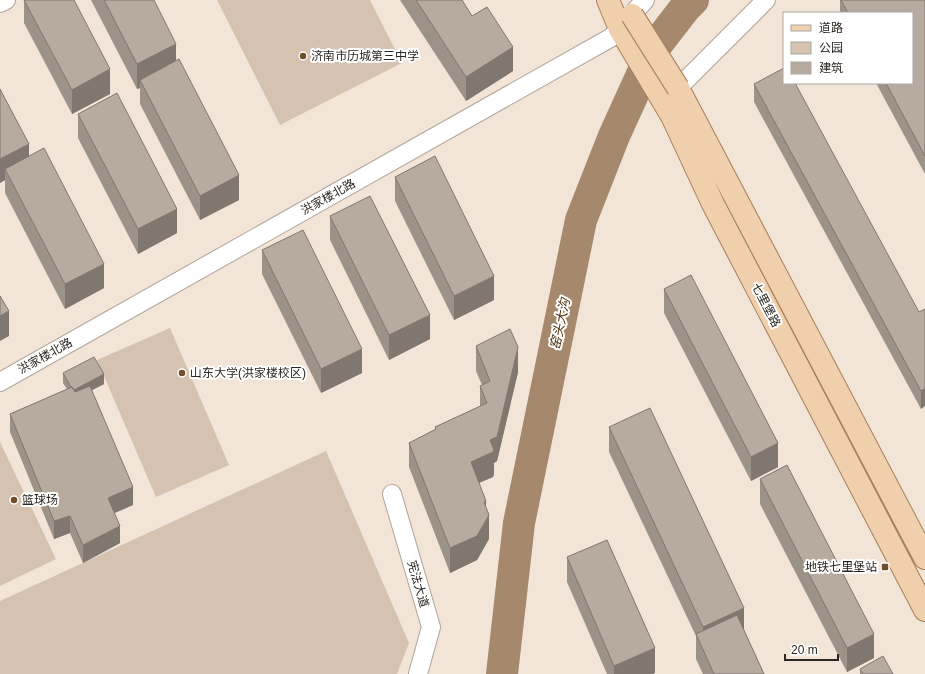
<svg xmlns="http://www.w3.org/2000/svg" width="925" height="674" viewBox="0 0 925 674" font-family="Helvetica,'Noto Sans SC',sans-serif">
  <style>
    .green { fill: #d6c2b0 }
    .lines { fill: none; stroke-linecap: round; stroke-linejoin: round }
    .river { stroke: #a6896d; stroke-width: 32 }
    .minor-casing { stroke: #b0a397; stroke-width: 20 }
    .major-casing { stroke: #a57f59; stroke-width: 24 }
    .minor { stroke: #fff; stroke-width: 18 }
    .major { stroke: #f0cfad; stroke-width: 22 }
    .major-bridge-casing { stroke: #a57f59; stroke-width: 24; stroke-linecap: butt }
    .major-bridge { stroke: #f0cfad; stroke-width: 22 }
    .wall { fill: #9d9288 }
    .shaded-wall { fill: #80776f }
    .building { fill: #b7aa9e; stroke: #80776f }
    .poi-dot { fill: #724e28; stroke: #fff; stroke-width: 1.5 }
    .labels { text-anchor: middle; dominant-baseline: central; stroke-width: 4; stroke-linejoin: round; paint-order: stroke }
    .poi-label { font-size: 12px; fill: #2b2621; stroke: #fff; text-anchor: start }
    .street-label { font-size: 12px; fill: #2b2621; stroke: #fff }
    .water-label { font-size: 13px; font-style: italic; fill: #4c2d08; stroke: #fff }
  </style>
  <rect width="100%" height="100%" fill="#f2e5d8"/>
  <path class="green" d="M217,0H370L402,63L280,125Z
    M170,328L229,465L156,497L97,360Z
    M0,442L56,559L0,586Z
    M326,451L409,643L397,674H0V601Z"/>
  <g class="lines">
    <path class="river" d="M502,674L519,523L581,220L614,136L654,48L685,8L693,0"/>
    <defs>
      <path id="minor" d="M0,3L6,0
        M668,95L678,88L766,0
        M0,382L612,37L645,0
        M392,494L431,627L418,674"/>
      <path id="major" d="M608,0L620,29L672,116L713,204L925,610
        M678,88L925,558"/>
    </defs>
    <use href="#minor" class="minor-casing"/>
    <use href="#major" class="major-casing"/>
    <use href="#minor" class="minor"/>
    <use href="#major" class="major"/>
    <defs>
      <path id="major-bridge" d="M632,15L678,88"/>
    </defs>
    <use href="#major-bridge" class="major-bridge-casing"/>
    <use href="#major-bridge" class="major-bridge"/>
  </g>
  <path class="wall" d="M24,0H74L110,94L72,114L24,23Z
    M91,0H154L176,61L239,200L200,220L140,104V88L137,89Z
    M400,0H462L472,16L513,71L466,101Z
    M840,0H925V174L876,83H912V13H840Z
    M754,84L919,312L925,309L921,409L754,102Z
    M0,89L29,157L104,288L65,309L5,193V180L0,183Z
    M78,114L177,233L138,254L78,138Z
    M395,177L494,300L454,320L395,201Z
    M330,216L430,339L389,360L330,240Z
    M262,250L362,373L321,393L262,274Z
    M664,289L778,467L751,481L664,313Z
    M476,346L518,372L497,461L494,463V474L493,477L479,483L486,509L489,539L477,560L450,573L409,467V443L435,430V427L480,406V386L482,385L476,371Z
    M63,373L104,384L91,390L133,505L114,513L120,543L83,563L70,533L54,539L10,432V414L67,389L63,383Z
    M609,427L744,630L764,674H703L696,659V636L609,452Z
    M760,479L874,658L847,672L760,504Z
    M567,557L655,673L652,674H607L567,582Z
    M860,669L893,674H860Z"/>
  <path class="shaded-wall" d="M176,44V68L140,80V88L137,89V64Z
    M513,47V71L466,101V77Z
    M110,69V94L72,114V90Z
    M29,144V168L5,169V180L0,183V159Z
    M239,175V200L200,220V196Z
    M177,209V233L138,254V229Z
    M104,264V288L65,309V284Z
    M494,276V300L454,320V296Z
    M9,311V336L0,341V316Z
    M430,315V339L389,360V335Z
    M518,347V372L497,461L494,463V474L493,477L471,486V462L490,440Z
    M362,349V373L321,393V369Z
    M104,374V384L73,400V390Z
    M925,388V406L921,409V391Z
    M778,443V467L751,481V457Z
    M133,487V505L108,516V498Z
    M486,501V519L489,515V539L477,560L450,573V548L484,502Z
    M70,516V533L54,539V521Z
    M120,526V543L83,563V545Z
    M744,608V632L703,649V627Z
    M874,634V658L847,672V648Z
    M655,648V673L652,674H614V666Z"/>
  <path class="building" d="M24,0H74L110,69L72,90Z
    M104,0H154L176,44L137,64Z
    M416,0H462L472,16L487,7L513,47L466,77Z
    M841,0H925V156L886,83H912V13H848Z
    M179,59L239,175L200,196L140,80Z
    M784,68V83H795L919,312L925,309V388L921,391L754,84Z
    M0,89L29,144L0,159Z
    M117,93L177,209L138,229L78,114Z
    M44,148L104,264L65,284L5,169Z
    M435,156L494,276L454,296L395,177Z
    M370,196L430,315L389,335L330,216Z
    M303,230L362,349L321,369L262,250Z
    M691,275L778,443L751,457L664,289Z
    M0,296L9,311L0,316Z
    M510,329L518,347L497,437L490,440L494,450L493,452L471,462L486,501L484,502L489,515L477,536L450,548L409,443L436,429L435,427L487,403L480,386L490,381L476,346Z
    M94,357L104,374L74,390L72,387H71L63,373Z
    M90,386L133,487L108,498L120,526L83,545L70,516L54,521L10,414L72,387L75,392Z
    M650,408L744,608L703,627L609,427Z
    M787,465L874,634L847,648L760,479Z
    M607,540L655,648L614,666L567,557Z
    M737,615L764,674H714L696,634Z
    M883,656L893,674H863L860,669Z"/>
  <g class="poi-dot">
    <circle cx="303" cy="56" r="4"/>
    <circle cx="182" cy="373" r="4"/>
    <circle cx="14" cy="500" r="4"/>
    <rect x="881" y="563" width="8" height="8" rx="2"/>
  </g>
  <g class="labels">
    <g class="poi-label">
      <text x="311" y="56">济南市历城第三中学</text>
      <text x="190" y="373">山东大学(洪家楼校区)</text>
      <text x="22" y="500">篮球场</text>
      <text x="877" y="567" text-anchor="end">地铁七里堡站</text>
    </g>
    <g class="street-label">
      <text transform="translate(328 197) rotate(-29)">洪家楼北路</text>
      <text transform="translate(766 305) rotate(63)">七里堡路</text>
      <text transform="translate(45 356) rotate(-29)">洪家楼北路</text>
      <text transform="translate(418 584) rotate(74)">宪法大道</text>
    </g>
    <g class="water-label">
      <text transform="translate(560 324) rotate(-78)">窑头大沟</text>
    </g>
  </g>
  <rect x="783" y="12" width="130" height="72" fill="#ffffff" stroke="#aaa8a6"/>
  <rect x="791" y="25" width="20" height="6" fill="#f0cfad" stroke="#aaa8a6"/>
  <text x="819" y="32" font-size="12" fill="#2b2621">道路</text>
  <rect x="791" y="42" width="20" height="12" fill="#d6c2b0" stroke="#aaa8a6"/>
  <text x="819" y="52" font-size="12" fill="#2b2621">公园</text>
  <rect x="791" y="62" width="20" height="12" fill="#b7aa9e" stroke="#aaa8a6"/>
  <text x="819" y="72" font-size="12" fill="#2b2621">建筑</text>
  <path d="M785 654v6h53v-6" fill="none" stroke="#2b2621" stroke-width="2"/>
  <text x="791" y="654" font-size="12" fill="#2b2621" stroke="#ffffff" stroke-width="3" paint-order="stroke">20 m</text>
</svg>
